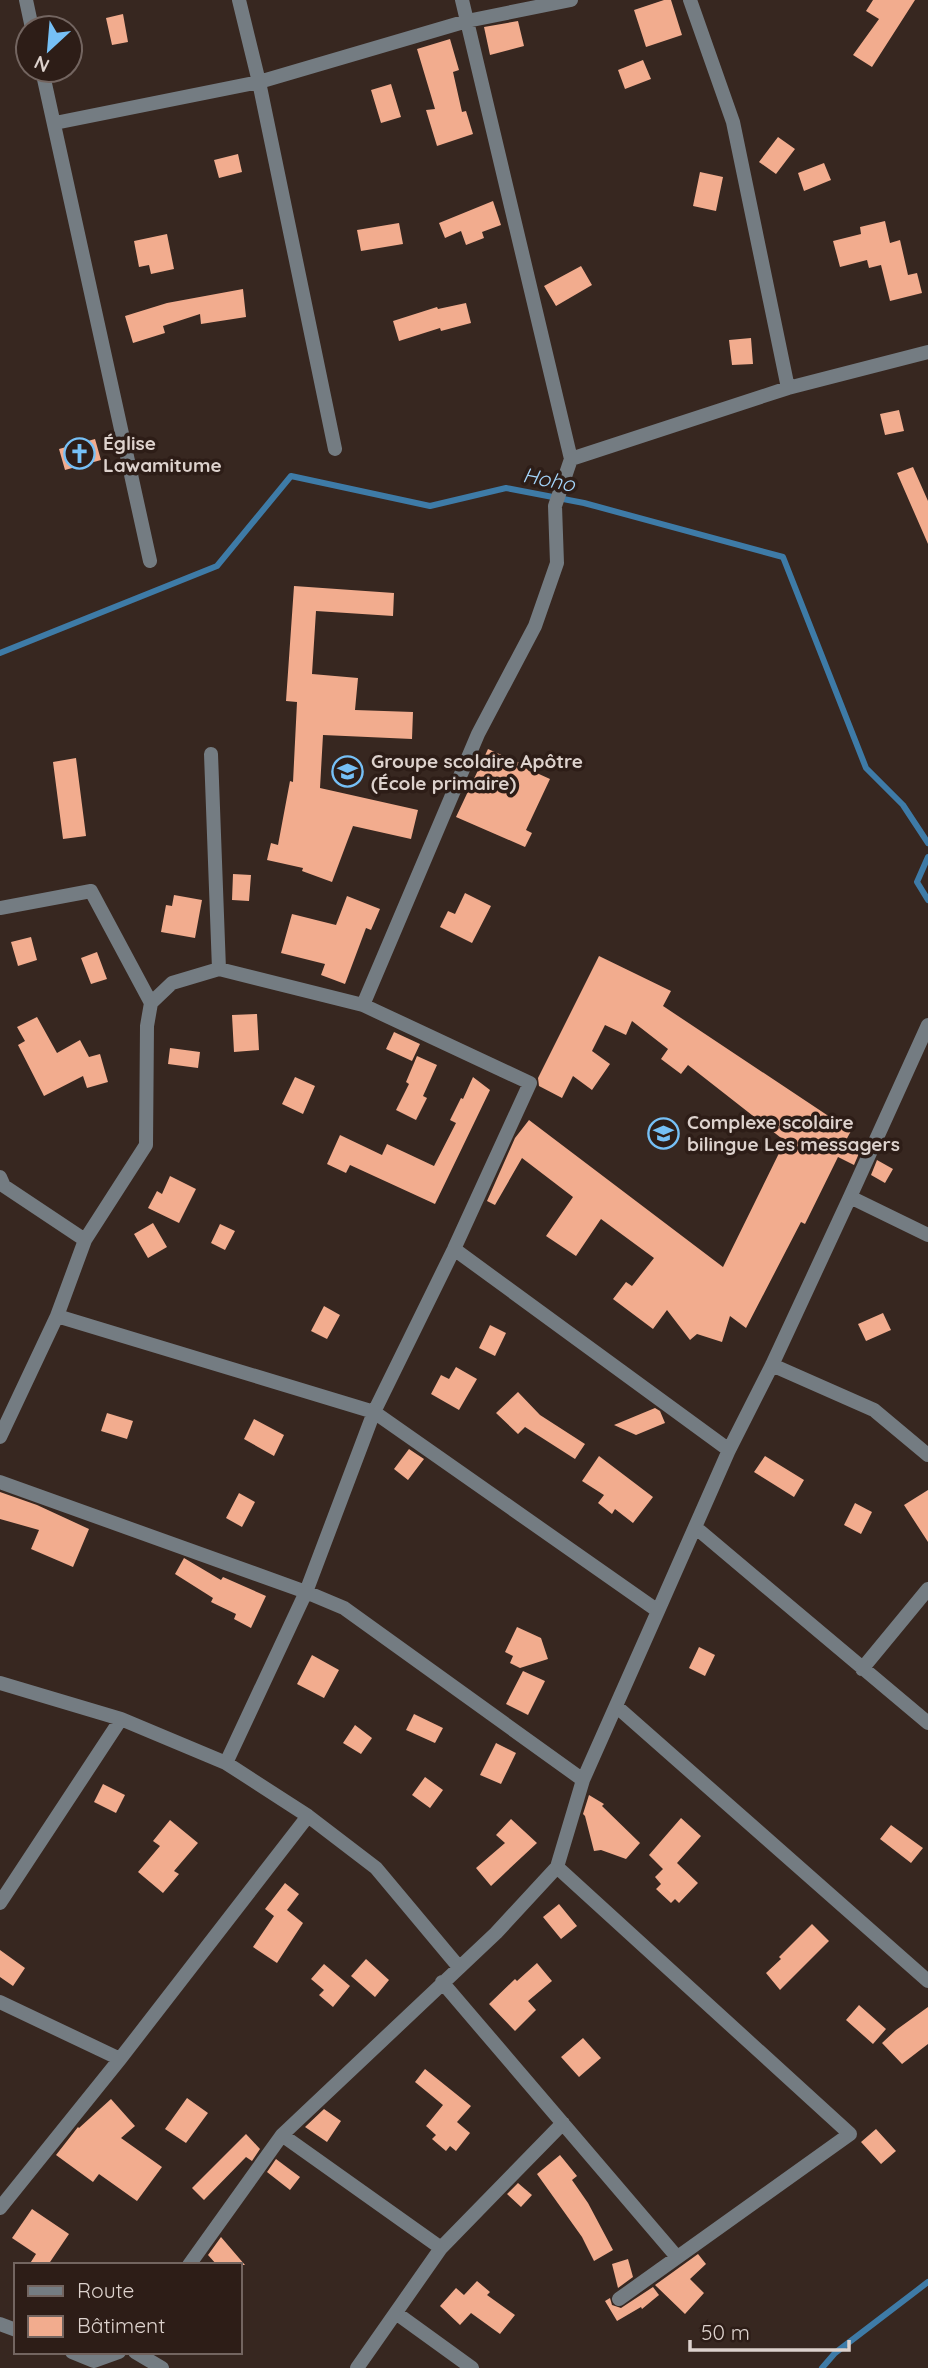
<svg xmlns="http://www.w3.org/2000/svg" width="928" height="2368" viewBox="0 0 928 2368" font-family="Quicksand,sans-serif">
  <style>
    .lines { fill: none; stroke-linecap: round; stroke-linejoin: round }
    .stream { stroke: #3e7ba7; stroke-width: 6 }
    .building { fill: #f2ac8e }
    .street { stroke: #747c82; stroke-width: 14 }
    .labels { text-anchor: middle; dominant-baseline: central; stroke-width: 7; stroke-linejoin: round; paint-order: stroke }
    .poi-label { font-size: 19px; font-weight: bold; fill: #ddd2cd; stroke: #2d1d17; text-anchor: start }
    .water-label { font-size: 21px; font-style: italic; fill: #a5d7fd; stroke: #2d1d17 }
  </style>
  <rect width="100%" height="100%" fill="#372720"/>
  <g class="lines">
    <path class="stream" d="M0,653L217,566L291,476L430,506L506,488L584,503L783,557L866,768L903,805L928,843
      M928,857L917,882L928,900
      M822,2368L835,2353L928,2282"/>
  </g>
  <path class="building" d="M664,0H671L682,35L646,47L634,10Z
    M873,0H915L872,67L853,55L879,19L866,11Z
    M123,14L128,42L112,45L106,18Z
    M518,21L524,46L490,55L484,27Z
    M450,39L459,70L453,72L462,112L466,111L473,134L437,146L426,110L435,109L417,49Z
    M643,60L651,79L625,89L618,70Z
    M391,84L401,117L381,123L371,90Z
    M778,137L795,149L776,174L759,162Z
    M238,154L242,172L219,178L214,160Z
    M824,163L831,180L804,191L798,173Z
    M700,172L723,177L716,211L693,206Z
    M493,201L501,225L482,232L484,238L466,245L461,231L445,238L439,223Z
    M885,221L890,243L900,240L908,275L917,273L922,293L890,301L881,265L869,268L867,260L840,267L833,241L861,234L860,227Z
    M399,223L403,244L361,251L357,230Z
    M167,234L174,269L151,274L149,265L139,267L134,241Z
    M581,266L592,285L556,306L544,286Z
    M243,289L246,317L201,324L200,314L163,326L165,333L133,343L125,316L167,303Z
    M466,303L471,323L441,331L440,328L399,341L393,321L437,307L438,309Z
    M751,338L753,364L732,365L729,340Z
    M899,410L904,431L885,435L880,414Z
    M95,439L101,460L65,470L59,449Z
    M913,467L928,501V544L897,473Z
    M294,586L394,593L393,616L316,611L312,674L358,678L355,710L413,712L412,739L323,735L320,788L418,810L411,839L353,826L332,882L302,871L303,868L267,860L271,843L278,845L290,781L293,782L297,702L286,701Z
    M488,749L520,763L519,765L550,779L526,830L532,833L525,847L456,817Z
    M76,758L86,836L63,839L53,762Z
    M233,874L251,875L249,901L232,900Z
    M465,893L491,906L472,943L440,927L448,911L455,914Z
    M174,895L202,900L195,938L161,932L166,905L172,906Z
    M347,896L380,909L371,930L366,928L345,984L321,975L325,964L281,953L292,914L336,925Z
    M31,937L37,960L18,966L11,942Z
    M97,952L107,979L91,984L81,958Z
    M599,956L671,991L663,1006L851,1131L845,1142L860,1151L854,1165L838,1157L805,1224L801,1222L746,1328L730,1316L722,1342L697,1334L690,1340L667,1310L653,1329L613,1299L626,1282L632,1286L654,1258L601,1219L576,1256L546,1236L573,1197L522,1158L495,1205L487,1201L515,1138L529,1120L723,1267L785,1141L688,1065L681,1074L661,1059L668,1049L632,1021L626,1035L605,1025L592,1051L610,1064L592,1090L573,1076L562,1098L539,1086L538,1078Z
    M257,1014L259,1050L234,1052L232,1015Z
    M37,1017L57,1053L80,1040L89,1057L100,1054L108,1082L87,1088L83,1076L44,1096L18,1045L25,1041L17,1027Z
    M394,1032L420,1044L412,1061L386,1049Z
    M170,1048L200,1052L198,1068L168,1064Z
    M417,1056L437,1065L423,1096L427,1098L416,1120L396,1110L409,1084L406,1082Z
    M295,1077L315,1086L303,1114L282,1104Z
    M473,1077L490,1090L435,1204L350,1165L346,1173L327,1164L340,1135L382,1155L387,1144L434,1166L456,1123L450,1120L461,1098L463,1099Z
    M877,1160L893,1169L885,1183L871,1175Z
    M170,1176L196,1189L179,1223L148,1208L157,1191L162,1194Z
    M153,1223L167,1247L148,1258L134,1234Z
    M220,1224L235,1231L225,1250L211,1243Z
    M324,1306L340,1315L327,1339L311,1331Z
    M883,1313L891,1330L866,1341L858,1324Z
    M490,1325L506,1333L495,1356L479,1348Z
    M456,1367L477,1379L459,1410L431,1394L441,1375L449,1379Z
    M518,1392L540,1415L585,1444L575,1459L525,1427L518,1434L496,1413Z
    M655,1408L660,1411L665,1423L636,1435L614,1425Z
    M107,1413L133,1421L127,1439L101,1431Z
    M254,1419L284,1435L274,1456L244,1439Z
    M409,1449L424,1459L408,1480L394,1469Z
    M599,1456L653,1497L633,1523L615,1509L612,1514L598,1503L604,1495L582,1481Z
    M765,1456L804,1480L794,1497L754,1472Z
    M928,1490V1542L904,1505Z
    M0,1492L37,1505L89,1529L73,1567L31,1549L39,1530L0,1519Z
    M239,1493L255,1502L242,1527L226,1518Z
    M855,1503L872,1512L861,1534L844,1525Z
    M184,1558L221,1580L223,1577L266,1596L251,1628L234,1619L236,1614L211,1602L213,1598L175,1574Z
    M517,1627L541,1638L548,1659L520,1668L510,1663L513,1656L505,1652Z
    M699,1647L715,1655L705,1676L689,1668Z
    M312,1655L339,1670L324,1698L297,1684Z
    M523,1671L545,1681L528,1715L506,1704Z
    M414,1714L443,1728L435,1743L406,1730Z
    M355,1725L372,1738L361,1754L343,1743Z
    M496,1743L516,1753L501,1784L480,1775Z
    M425,1777L443,1790L430,1808L412,1795Z
    M103,1784L125,1795L116,1813L94,1802Z
    M589,1795L604,1804L602,1806L640,1843L626,1859L601,1850L594,1851L585,1816L583,1814Z
    M681,1818L701,1836L677,1863L698,1883L679,1903L675,1899L671,1903L656,1889L661,1884L655,1877L663,1869L649,1855Z
    M511,1819L537,1843L491,1886L476,1868L505,1843L496,1835Z
    M170,1820L198,1843L174,1871L179,1874L163,1893L138,1872L160,1846L153,1841Z
    M891,1825L923,1848L911,1863L880,1839Z
    M285,1883L299,1894L287,1910L303,1923L277,1963L253,1947L274,1916L265,1909Z
    M559,1904L577,1926L561,1939L543,1917Z
    M812,1924L829,1941L780,1990L766,1973L781,1959L779,1957Z
    M0,1950L25,1968L13,1986L0,1977Z
    M366,1959L389,1980L375,1997L351,1976Z
    M537,1963L552,1981L528,2001L536,2010L515,2031L489,2004L515,1979L517,1981Z
    M324,1964L350,1986L333,2007L319,1995L324,1990L311,1979Z
    M859,2005L886,2029L873,2044L846,2020Z
    M928,2007V2044L902,2064L882,2043L896,2030Z
    M583,2038L601,2058L579,2077L561,2057Z
    M425,2069L471,2106L457,2122L470,2133L456,2151L450,2146L446,2151L432,2139L436,2135L426,2126L443,2105L415,2082Z
    M187,2098L208,2113L186,2143L165,2129Z
    M111,2099L135,2126L121,2138L162,2167L137,2201L99,2174L93,2182L56,2155L78,2127L79,2128Z
    M324,2109L341,2121L327,2142L305,2127Z
    M876,2129L896,2151L881,2164L861,2142Z
    M246,2134L260,2149L252,2161L246,2157L204,2200L192,2188Z
    M560,2155L577,2176L572,2180L588,2203L613,2250L594,2261L582,2237L537,2174Z
    M276,2159L300,2177L290,2190L267,2172Z
    M518,2183L532,2195L521,2207L507,2194Z
    M32,2209L69,2234L48,2265H29L36,2254L12,2238Z
    M221,2237L245,2265H217L208,2255Z
    M698,2254L706,2264L690,2279L704,2293L685,2314L655,2285Z
    M628,2259L633,2277L618,2288L612,2264Z
    M477,2281L490,2292L487,2295L515,2315L500,2334L471,2313L460,2325L440,2306L456,2288L464,2295Z
    M653,2287L659,2295L642,2309L641,2307L617,2321L605,2301L610,2298L612,2305L621,2308Z"/>
  <g class="lines">
    <path class="street" d="M26,0L32,28
      M239,0L259,82L335,449
      M690,0L733,122L788,388
      M42,70L150,561
      M55,123L259,82L467,21L571,0
      M571,459L788,388L928,352
      M211,754L219,969
      M0,908L91,891L151,1003
      M363,1005L478,734L535,626L557,563L555,506L571,459L462,0
      M0,1177L4,1186L85,1240
      M850,1197L928,1235
      M454,1249L729,1450
      M57,1316L374,1412L658,1611
      M772,1365L874,1410L928,1455
      M0,1437L57,1316L85,1240L146,1145L147,1026L151,1003L172,983L219,969L363,1005L530,1083L454,1249L374,1412L306,1592L226,1763
      M0,1482L306,1592L344,1608L583,1780
      M695,1527L928,1723
      M862,1669L928,1589
      M0,1683L121,1719L226,1763L308,1816L376,1868L458,1966
      M616,1706L928,1981
      M557,1867L850,2134L619,2299
      M0,1903L121,1719
      M442,1982L677,2257
      M0,2002L120,2059
      M282,2135L441,2248
      M0,2208L120,2059L308,1816
      M189,2265L282,2135L496,1933L557,1867L583,1780L658,1611L729,1450L772,1365L850,1197L928,1025
      M396,2313L472,2368
      M0,2324L16,2330
      M72,2352L94,2361L119,2352
      M135,2352L162,2368
      M357,2368L441,2248L563,2123"/>
  </g>
  <defs>
    <symbol id="church-ring" viewBox="-11 -11 22 22"><circle r="9.5" fill="#2d1d17" stroke="#76c0f6" stroke-width="1.5"/><path d="M-1.2-6h2.4v3.5h3.3v2.4h-3.3V6h-2.4V-.1h-3.3v-2.4h3.3Z" fill="#76c0f6"/></symbol>
    <symbol id="school-ring" viewBox="-11 -11 22 22"><circle r="9.5" fill="#2d1d17" stroke="#76c0f6" stroke-width="1.5"/><path d="M0-5L7-2L0 1L-7-2ZM-4 1L0 2.5L4 1V4Q0 6-4 4Z" fill="#76c0f6"/></symbol>
  </defs>
  <g fill-rule="evenodd">
    <use href="#church-ring" x="62" y="436" width="35" height="35"/>
    <use href="#school-ring" x="330" y="754" width="35" height="35"/>
    <use href="#school-ring" x="646" y="1116" width="35" height="35"/>
  </g>
  <g class="labels">
    <g class="poi-label">
      <text x="103" y="443">Église<tspan x="103" dy="22">Lawamitume</tspan></text>
      <text x="371" y="761">Groupe scolaire Apôtre<tspan x="371" dy="22">(École primaire)</tspan></text>
      <text x="687" y="1122">Complexe scolaire<tspan x="687" dy="22">bilingue Les messagers</tspan></text>
    </g>
    <g class="water-label">
      <text transform="translate(549 479) rotate(11)">Hoho</text>
    </g>
  </g>
  <rect x="14" y="2263" width="228" height="91" fill="#2d1d17" stroke="#736560" stroke-width="2"/>
  <rect x="28" y="2286" width="35" height="10" fill="#747c82" stroke="#736560" stroke-width="2"/>
  <text x="77" y="2298" font-size="21" fill="#ddd2cd">Route</text>
  <rect x="28" y="2316" width="35" height="21" fill="#f2ac8e" stroke="#736560" stroke-width="2"/>
  <text x="77" y="2333" font-size="21" fill="#ddd2cd">Bâtiment</text>
  <g transform="translate(49 49) rotate(206)"><circle r="33" fill="#2d1d17" stroke="#736560" stroke-width="2"/>
  <path d="M0-5L12 26L0 18L-12 26Z" fill="#76c0f6"/>
  <text y="-10" font-size="19" font-weight="bold" text-anchor="middle" fill="#ddd2cd">N</text>
  </g>
  <path d="M690 2340v10h159v-10" fill="none" stroke="#ddd2cd" stroke-width="3.5"/>
  <text x="701" y="2340" font-size="21" fill="#ddd2cd" stroke="#2d1d17" stroke-width="5" paint-order="stroke">50 m</text>
</svg>
